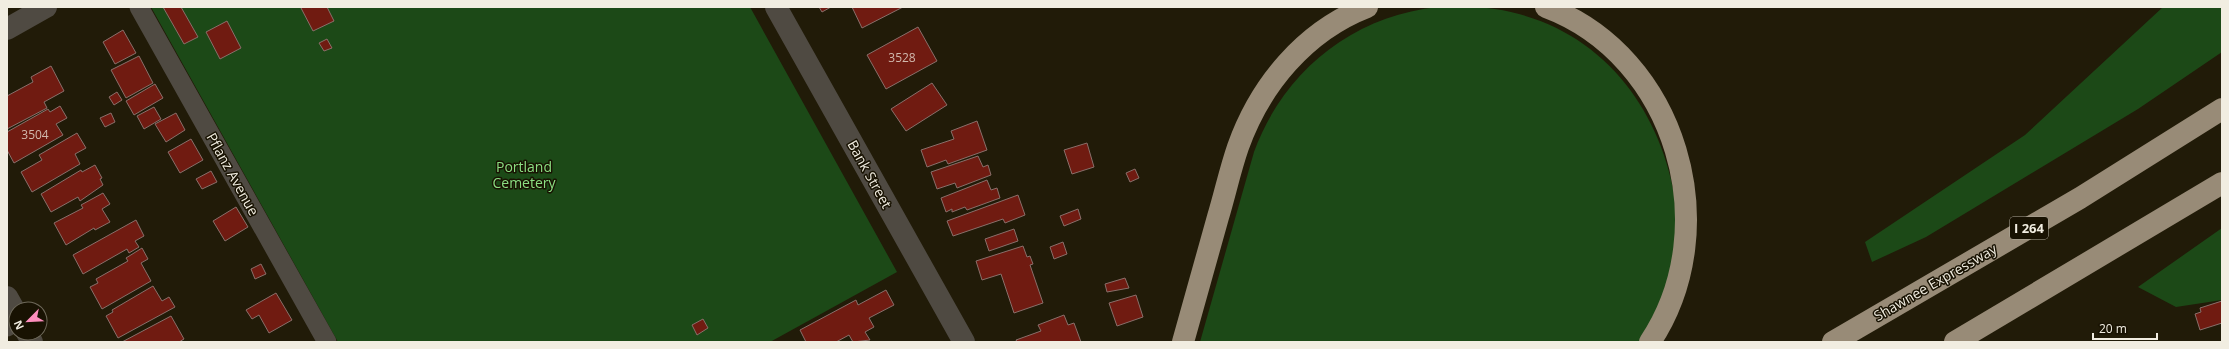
<svg xmlns="http://www.w3.org/2000/svg" width="2229" height="349" viewBox="0 0 2229 349" font-family="'Open Sans',sans-serif">
  <style>
    .green { fill: #1c4917 }
    .building { fill: #701b11; stroke: #896f6a }
    .lines { fill: none; stroke-linecap: round; stroke-linejoin: round }
    .minor { stroke: #4f4a42; stroke-width: 19 }
    .tertiary { stroke: #4f4a42; stroke-width: 22 }
    .motorway { stroke: #988b77; stroke-width: 22 }
    .labels { text-anchor: middle; dominant-baseline: central; stroke-width: 3; stroke-linejoin: round; paint-order: stroke }
    .number-label { font-size: 12px; fill: #d1b8ad }
    .shield { fill: #181202; stroke: #b0ab9e; stroke-width: 1 }
    .shield-label { font-size: 13px; font-weight: bold; fill: #f1ede1 }
    .park-label { font-size: 14px; fill: #8bdf82; stroke: #181202 }
    .street-label { font-size: 14px; fill: #f1ede1; stroke: #181202 }
  </style>
  <rect width="100%" height="100%" fill="#211b08"/>
  <path class="green" d="M151,7H750L897,272L770,342H338Z
    M1438,7C1466,7 1492,6 1519,14C1612,39 1666,120 1677,212C1678,225 1672,265 1669,278C1666,296 1649,324 1641,342H1200L1254,152C1283,72 1352,16 1438,7Z
    M2163,7H2222V52L2138,109L1926,237L1872,262L1865,242L2025,135Z
    M2222,228V300L2176,307L2138,287Z"/>
  <path class="building" d="M163,7H181L198,37L184,44Z
    M304,7H327L334,21L313,31L301,8Z
    M819,7H831L822,12Z
    M852,7H903L862,28Z
    M227,21L241,48L220,59L206,32Z
    M918,27L937,61L886,89L867,55Z
    M123,30L136,53L115,64L103,42Z
    M327,39L332,48L324,51L319,43Z
    M139,56L153,83L126,98L111,70Z
    M51,66L64,91L44,102L47,108L7,129V96L33,82L31,77Z
    M932,83L947,105L906,131L891,109Z
    M155,84L163,98L134,115L126,101Z
    M117,92L122,100L114,105L109,97Z
    M60,106L67,118L56,124L63,135L14,163L7,150V132L48,109L50,112Z
    M154,107L161,119L144,129L137,116Z
    M111,113L115,122L105,127L100,118Z
    M176,113L185,130L166,142L155,124Z
    M977,121L987,150L948,164L946,160L927,167L921,150L954,139L951,131Z
    M77,133L86,148L75,154L80,164L32,192L21,172L42,160L39,155Z
    M191,139L203,160L180,173L168,152Z
    M1087,143L1094,167L1072,174L1064,150Z
    M978,156L983,167L988,165L991,175L957,188L955,183L937,189L931,172Z
    M95,165L102,178L100,179L103,185L80,201L78,197L51,212L41,194L81,170L82,172Z
    M1135,169L1139,178L1130,182L1126,173Z
    M211,171L217,182L202,189L196,179Z
    M987,180L991,190L997,188L1000,198L967,210L965,207L952,212V209L946,212L941,198Z
    M103,193L110,204L102,209L110,222L95,230L94,228L66,245L54,223L83,208L81,205Z
    M1018,195L1025,215L1005,223L1003,219L953,236L947,221Z
    M236,207L248,227L225,241L213,221Z
    M1078,209L1081,219L1064,226L1060,216Z
    M136,220L144,236L135,241L139,247L129,253L127,249L83,274L73,255Z
    M1014,229L1018,241L989,251L985,239Z
    M1063,242L1067,254L1054,259L1050,247Z
    M1023,246L1027,257L1030,256L1033,264L1030,265L1043,303L1014,313L1001,274L982,280L976,261Z
    M142,248L148,259L141,263L151,281L102,309L90,287L98,283L96,279L128,261L126,258Z
    M261,264L266,274L255,279L251,269Z
    M1125,278L1129,288L1107,292L1105,284Z
    M153,286L162,301L169,297L175,307L118,338L106,316L113,312L112,310Z
    M886,290L894,305L869,318L874,327L865,332L870,340L853,342L849,335L836,342H806L800,330L856,300L858,305Z
    M276,293L292,320L269,333L259,315L252,319L246,310Z
    M1136,295L1143,317L1117,326L1109,303Z
    M2222,301V323L2200,330L2195,314L2201,312L2200,308Z
    M1064,315L1068,325L1074,323L1081,342H1017L1016,340L1041,331L1038,325Z
    M171,316L184,339L179,342H122Z
    M703,319L708,328L697,335L692,325Z"/>
  <g class="lines">
    <path class="minor" d="M139,7L327,342
      M7,327L16,321"/>
    <path class="tertiary" d="M776,7L964,342
      M7,29L46,7
      M7,297L16,313
      M27,333L32,342"/>
    <path class="motorway" d="M1546,7C1677,56 1726,228 1650,342
      M1183,342C1195,300 1206,259 1218,217C1225,194 1230,170 1238,147C1260,85 1305,31 1367,7
      M1833,342L2080,198L2222,109
      M1955,342L2222,183"/>
  </g>
  <g class="labels">
    <g class="number-label">
      <text x="902" y="57">3528</text>
      <text x="35" y="134">3504</text>
    </g>
    <rect class="shield" x="2010" y="217" width="38" height="22" rx="3"/>
    <g class="shield-label">
      <text x="2029" y="228">I 264</text>
    </g>
    <g class="park-label">
      <text x="524" y="166">Portland<tspan x="524" dy="16">Cemetery</tspan></text>
    </g>
    <g class="street-label">
      <text transform="translate(233 174) rotate(61)">Pflanz Avenue</text>
      <text transform="translate(870 174) rotate(61)">Bank Street</text>
      <text transform="translate(1935 282) rotate(-30)">Shawnee Expressway</text>
    </g>
  </g>
  <rect width="2229" height="349" fill="none" stroke="#f1ede1" stroke-width="16"/>
  <g transform="translate(28 321) rotate(246)"><circle r="19" fill="#181202" stroke="#6f6a5b"/>
  <path d="M0-3L7 15L0 10L-7 15Z" fill="#fe8ebd"/>
  <text y="-6" font-size="11" font-weight="bold" text-anchor="middle" fill="#f1ede1">N</text>
  </g>
  <path d="M2093 333v6h64v-6" fill="none" stroke="#f1ede1" stroke-width="2"/>
  <text x="2099" y="333" font-size="12" fill="#f1ede1" stroke="#181202" stroke-width="3" paint-order="stroke">20 m</text>
</svg>
